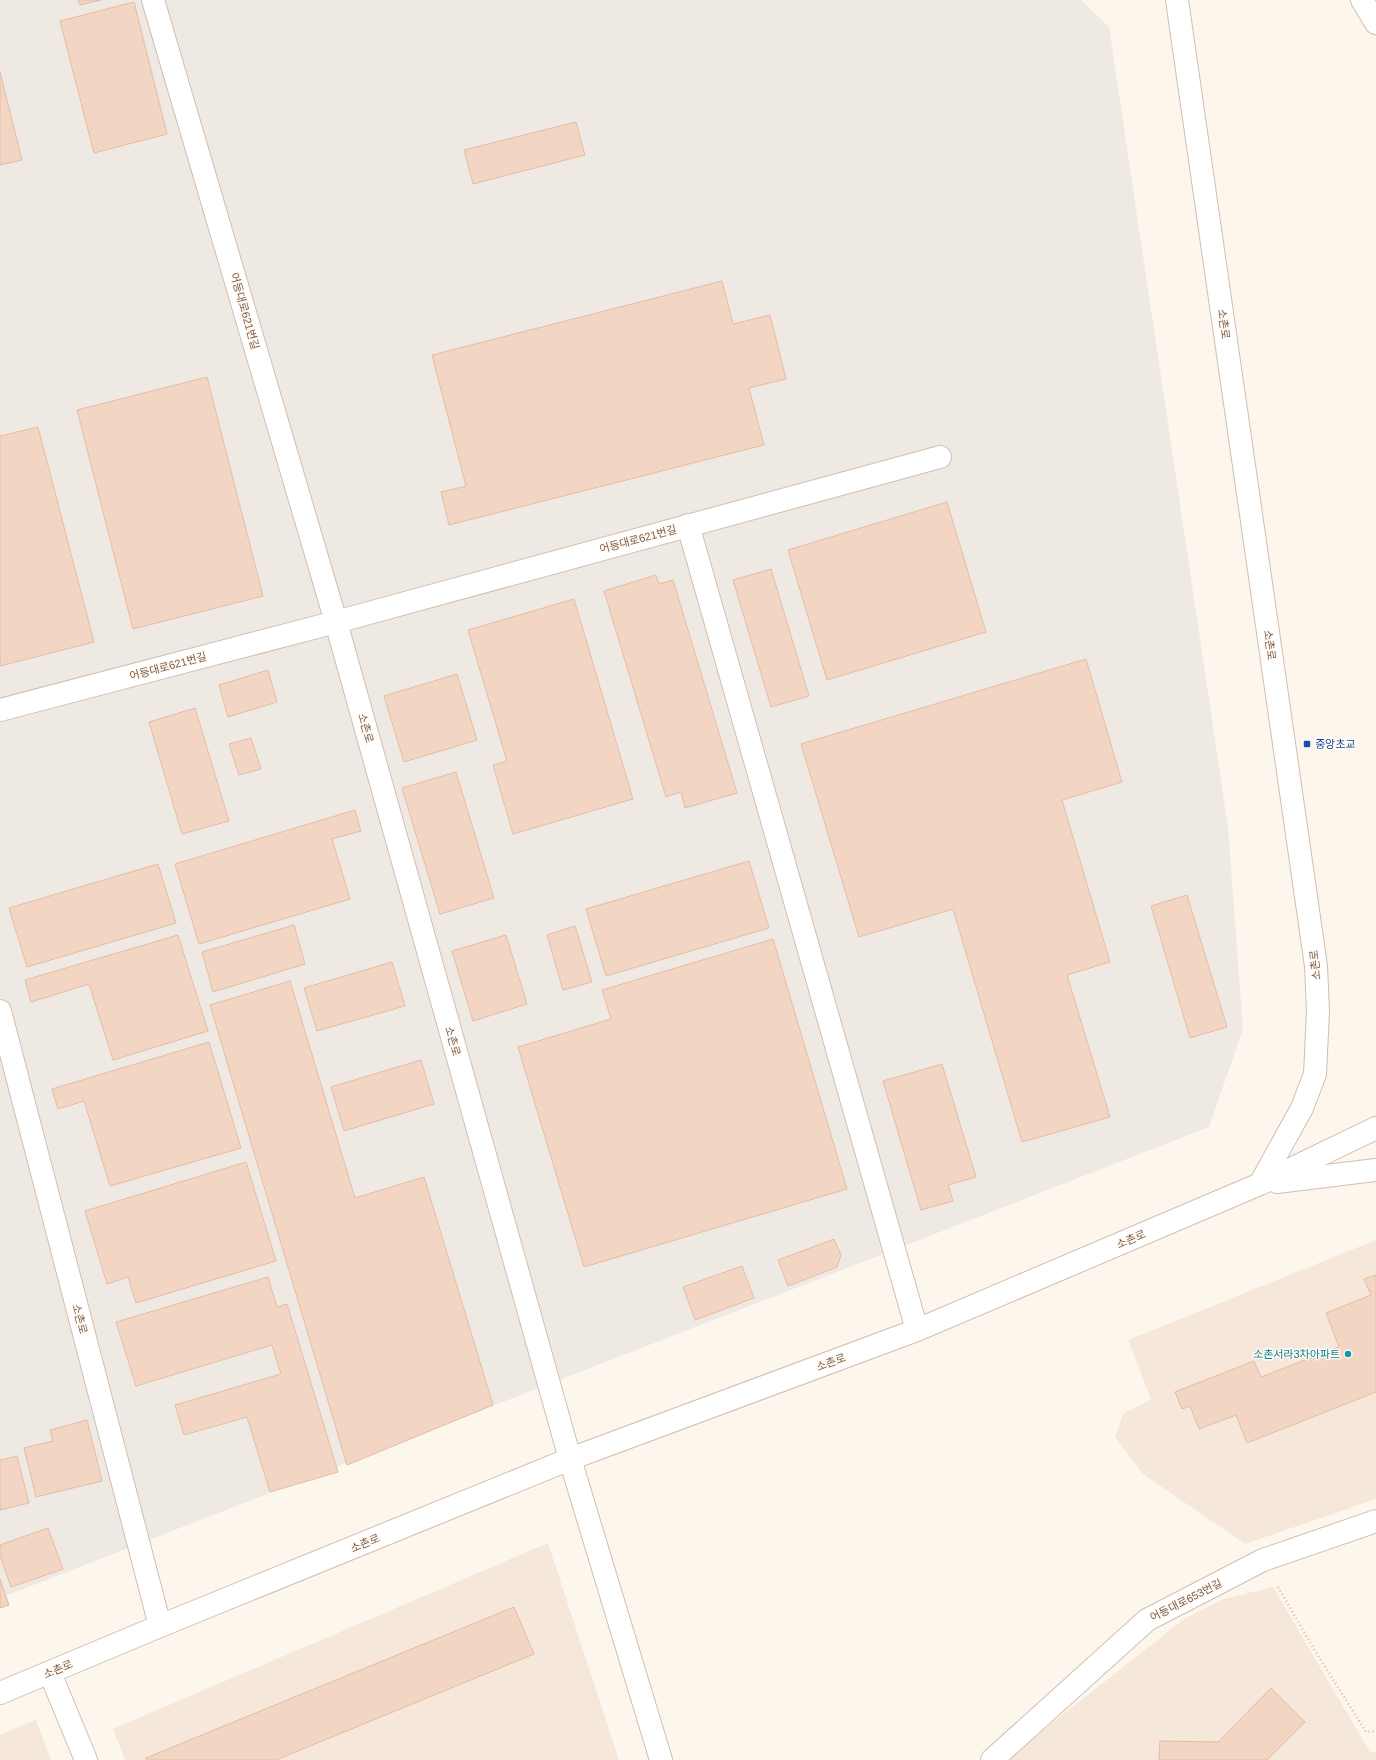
<svg xmlns="http://www.w3.org/2000/svg" width="1376" height="1760" viewBox="0 0 1376 1760" font-family="Helvetica,'Noto Sans KR',sans-serif">
  <style>
    .residential { fill: #f5e8da }
    .industrial { fill: #efe9e4 }
    .building { fill: #f3d5c3; stroke: #e6bba3 }
    .lines { fill: none; stroke-linecap: round; stroke-linejoin: round }
    .minor-casing { stroke: #d1beb0; stroke-width: 24 }
    .path { stroke: #d9b8a5; stroke-width: 2.5; stroke-dasharray: 1 3; stroke-linecap: butt }
    .minor { stroke: #fff; stroke-width: 22 }
    .transit-dot { fill: #1a4fb4; stroke: #fffaf3; stroke-width: 1.5 }
    .culture-dot { fill: #0f9aa8; stroke: #fffaf3; stroke-width: 1.5 }
    .labels { text-anchor: middle; dominant-baseline: central; stroke-width: 3; stroke-linejoin: round; paint-order: stroke }
    .street-label { font-size: 11px; fill: #7a5c4d; stroke: #fffaf3 }
    .transit-label { font-size: 11px; fill: #164399; stroke: #fffaf3; text-anchor: start }
    .culture-label { font-size: 11px; fill: #0d838f; stroke: #fffaf3; text-anchor: end }
  </style>
  <rect width="100%" height="100%" fill="#fdf6ec"/>
  <path class="residential" d="M1376,1240V1499L1245,1544L1143,1474L1115,1437L1123,1414L1151,1399L1128,1340Z
    M548,1543L619,1760H125L113,1729Z
    M1273,1587L1370,1752H1376V1760H1009L1027,1743L1184,1619L1224,1599Z
    M36,1720L51,1760H0V1735Z"/>
  <path class="industrial" d="M0,0H1081L1109,27L1228,827L1243,1029L1209,1127L0,1598Z"/>
  <path class="building" d="M78,0H101L80,5Z
    M134,2L167,134L94,153L60,21Z
    M0,72L22,160L0,165Z
    M576,122L585,155L473,184L464,150Z
    M722,281L733,324L770,315L786,379L749,388L764,445L449,525L441,492L466,486L432,355Z
    M207,377L263,596L133,629L77,410Z
    M38,427L94,642L0,666V436Z
    M947,502L986,632L827,680L788,550Z
    M771,569L809,696L771,707L733,580Z
    M656,575L659,584L673,580L737,793L685,808L681,792L666,797L604,591Z
    M574,599L633,799L513,834L493,765L507,761L468,630Z
    M1086,659L1122,782L1062,800L1110,962L1067,975L1110,1117L1022,1142L953,909L859,937L801,744Z
    M268,670L277,702L228,717L219,685Z
    M457,674L477,740L404,762L384,696Z
    M195,708L229,821L182,834L149,722Z
    M251,738L261,769L239,775L229,744Z
    M456,772L494,898L440,914L402,788Z
    M355,810L361,831L332,839L350,899L199,944L175,864Z
    M749,861L769,928L606,976L586,909Z
    M158,864L176,923L27,967L9,908Z
    M1187,895L1227,1027L1190,1038L1151,906Z
    M294,925L305,964L213,992L202,952Z
    M575,926L592,982L563,990L547,935Z
    M178,935L208,1031L113,1060L89,984L31,1002L25,980Z
    M506,935L527,1004L473,1021L452,951Z
    M773,939L847,1189L584,1267L518,1047L611,1019L602,990Z
    M392,962L405,1006L317,1031L304,988Z
    M290,981L355,1198L424,1177L493,1405L347,1465L210,1005Z
    M209,1042L241,1148L110,1186L84,1101L58,1109L52,1089Z
    M421,1060L434,1104L344,1131L331,1087Z
    M942,1064L976,1177L948,1185L953,1201L921,1210L883,1081Z
    M246,1162L276,1261L136,1303L128,1277L107,1284L85,1211Z
    M834,1239L841,1255L837,1267L788,1286L778,1260Z
    M742,1266L754,1298L695,1320L683,1287Z
    M1376,1275V1392L1247,1443L1236,1415L1199,1429L1190,1406L1182,1409L1175,1392L1254,1361L1261,1377L1339,1347L1326,1313L1371,1295L1364,1279Z
    M268,1277L277,1307L287,1304L338,1472L270,1492L247,1417L184,1435L175,1405L281,1374L272,1345L136,1386L116,1322Z
    M87,1420L102,1481L36,1497L24,1448L53,1441L50,1430Z
    M17,1456L29,1503L0,1510V1460Z
    M48,1528L63,1569L11,1587L0,1555V1545Z
    M0,1579L9,1605L0,1608Z
    M514,1607L534,1654L276,1760H146V1758Z
    M1271,1688L1305,1722L1267,1760H1159L1160,1741L1218,1742Z"/>
  <g class="lines">
    <defs>
      <path id="minor" d="M153,0L336,622L570,1459L661,1760
        M1177,0L1316,966L1318,1011L1315,1074L1302,1108L1260,1184
        M1362,0L1376,23
        M688,525L917,1330
        M0,710L336,622L940,457
        M0,1011L160,1626
        M1277,1182L1376,1170
        M50,1673L86,1760
        M0,1693L160,1626L570,1459L917,1330L1260,1184L1376,1128
        M992,1760L1147,1620L1263,1560L1376,1521"/>
    </defs>
    <use href="#minor" class="minor-casing"/>
    <path class="path" d="M1278,1587L1314,1649L1366,1732L1376,1731"/>
    <use href="#minor" class="minor"/>
  </g>
  <rect class="transit-dot" x="1303" y="740" width="8" height="8" rx="2"/>
  <circle class="culture-dot" cx="1348" cy="1354" r="4"/>
  <g class="labels">
    <g class="street-label">
      <text transform="translate(245 311) rotate(74)">어등대로621번길</text>
      <text transform="translate(1224 324) rotate(82)">소촌로</text>
      <text transform="translate(638 539) rotate(-15)">어등대로621번길</text>
      <text transform="translate(1270 645) rotate(82)">소촌로</text>
      <text transform="translate(168 666) rotate(-15)">어등대로621번길</text>
      <text transform="translate(366 728) rotate(74)">소촌로</text>
      <text transform="translate(1315 965) rotate(-96)">소촌로</text>
      <text transform="translate(453 1041) rotate(74)">소촌로</text>
      <text transform="translate(1131 1239) rotate(-23)">소촌로</text>
      <text transform="translate(80 1319) rotate(75)">소촌로</text>
      <text transform="translate(831 1362) rotate(-20)">소촌로</text>
      <text transform="translate(365 1543) rotate(-22)">소촌로</text>
      <text transform="translate(1186 1600) rotate(-27)">어등대로653번길</text>
      <text transform="translate(58 1669) rotate(-23)">소촌로</text>
    </g>
    <g class="transit-label">
      <text x="1315" y="744">중앙초교</text>
    </g>
    <g class="culture-label">
      <text x="1340" y="1354">소촌서라3차아파트</text>
    </g>
  </g>
</svg>
